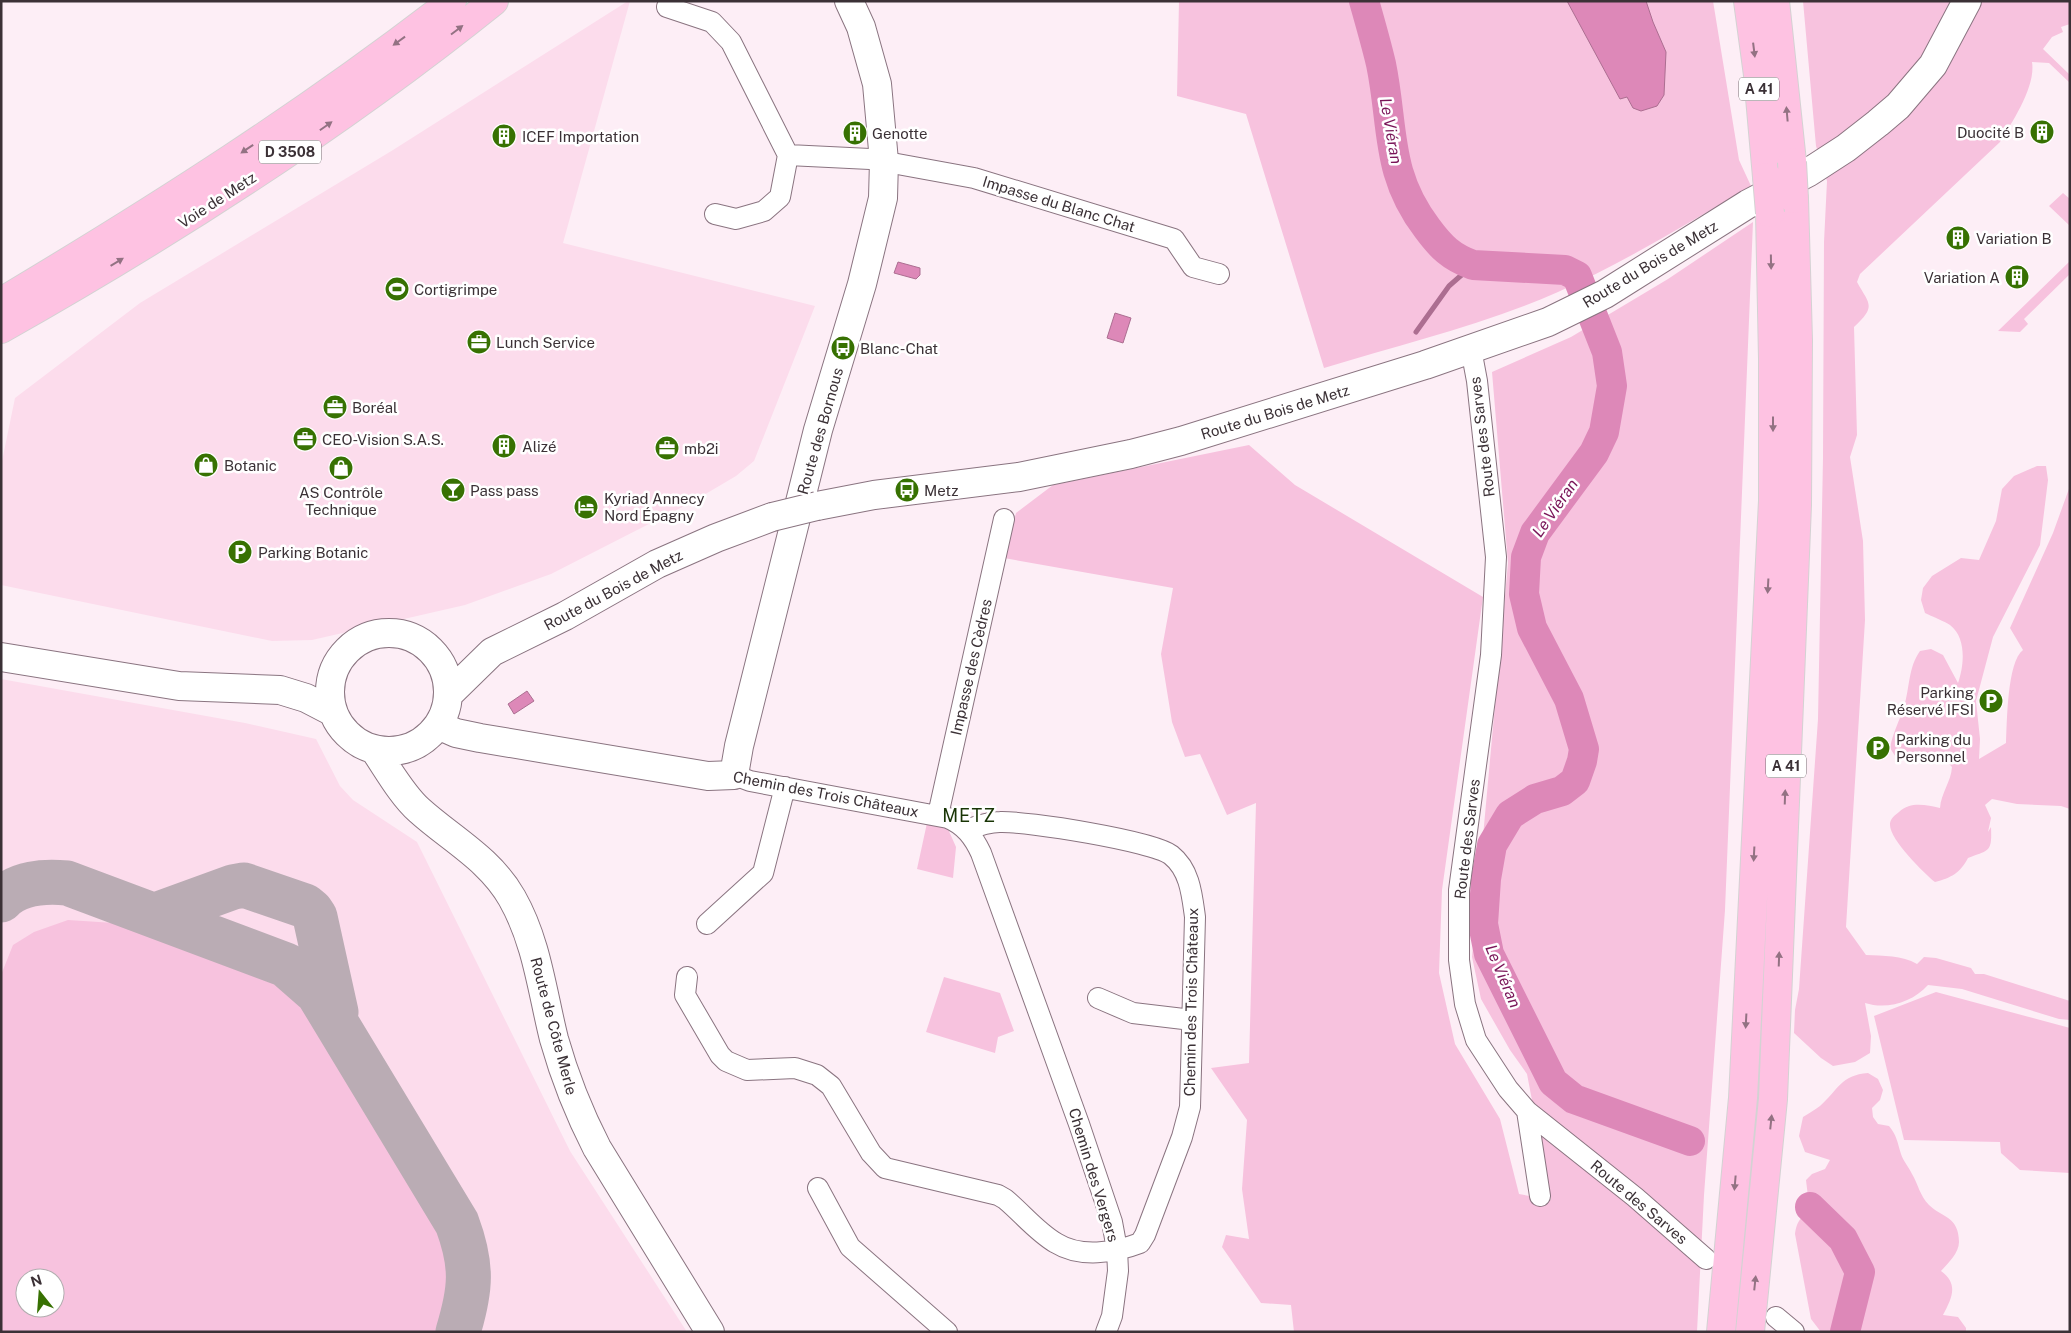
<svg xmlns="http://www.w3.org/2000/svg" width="2071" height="1333" viewBox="0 0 2071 1333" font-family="'Public Sans',sans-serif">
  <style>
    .built { fill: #fcdcec; fill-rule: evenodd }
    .green { fill: #f7c2de; fill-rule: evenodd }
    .water { fill: #dd88b8; stroke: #ac6e91 }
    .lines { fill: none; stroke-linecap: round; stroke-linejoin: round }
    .stream { stroke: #ac6e91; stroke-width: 5 }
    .river { stroke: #dd88b8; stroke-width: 30 }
    .taxiway { stroke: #baacb4; stroke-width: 45 }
    .street-casing { stroke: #8a7480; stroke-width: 22 }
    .secondary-casing { stroke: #8a7480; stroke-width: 30 }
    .highway-casing { stroke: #d4d2d3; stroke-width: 30 }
    .street { stroke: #fff; stroke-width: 20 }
    .secondary { stroke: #fff; stroke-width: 28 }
    .highway { stroke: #fec2e2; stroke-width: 28 }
    .secondary-bridge-casing { stroke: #8a7480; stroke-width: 30; stroke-linecap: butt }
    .highway-bridge-casing { stroke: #d4d2d3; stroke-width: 30; stroke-linecap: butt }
    .secondary-bridge { stroke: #fff; stroke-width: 28 }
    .highway-bridge { stroke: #fec2e2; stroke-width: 28 }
    .oneway { fill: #937283 }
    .labels { text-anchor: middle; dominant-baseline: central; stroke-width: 5; stroke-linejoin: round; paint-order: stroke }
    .shield { fill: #fff; stroke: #766f72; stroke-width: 1 }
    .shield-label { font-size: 14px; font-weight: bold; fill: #3b3136 }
    .poi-label { font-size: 15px; fill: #3b3136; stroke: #fff; text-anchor: start }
    .street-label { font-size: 15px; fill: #3b3136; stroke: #fff }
    .water-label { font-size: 16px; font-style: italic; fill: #791558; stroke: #fff }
    .quarter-label { font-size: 18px; letter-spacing: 1px; fill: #193506; stroke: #fff }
  </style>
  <rect width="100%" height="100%" fill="#fdeef6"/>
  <path class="built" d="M628,1H630L563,243L815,306L754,461L736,476L692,502L551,574L465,605L312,640L272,641L1,585V466L15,398L140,303L393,150Z
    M1,679L245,723L316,739L340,786L353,800L417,842L570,1151L687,1332H1ZM25,1278H55V1308H25Z"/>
  <path class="green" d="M1179,1H1713L1739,160L1751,186C1688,223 1625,262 1558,292C1484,325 1402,344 1324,368L1246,114L1177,96Z
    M1803,1H2070V24L2061,27L2063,32L2052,37L2043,49L2070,75V83L2049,63L2032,62C2036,86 2013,121 2000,142L1860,274L1857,282C1869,304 1877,306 1854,327L1857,435L1850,457L1863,541L1865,620L1846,927L1866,955C1883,956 1902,955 1917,964L1924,957L1936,958L1971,968L1975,974H1984L2070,1001V1020L2059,1019L1962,989L1928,985C1913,1002 1887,1010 1865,1003L1871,1036L1870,1053L1855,1062L1833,1066L1821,1058L1794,1033L1795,1010L1799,989L1818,719L1823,458L1824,242L1827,181L1816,146Z
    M2063,193L2070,199V226L2049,206Z
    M1753,222L1725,910L1704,1195L1697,1332H1294L1291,1305L1261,1303L1222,1247L1226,1235L1249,1239L1242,1189L1247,1120L1211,1068L1249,1063L1256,803L1227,815L1200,754L1185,757L1172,722L1161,654L1173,588L1004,558L1016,513L1053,485L1249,445L1295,485L1483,597L1442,890L1439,973L1455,1044L1500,1119L1519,1194L1551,1200L1527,1074L1510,1050L1481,999L1472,957L1508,563L1492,372L1571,337L1668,279Z
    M2070,261V274L2024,319L2028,324L2020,332L1998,331Z
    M2037,466H2046L2048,480L2040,545L1993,637L1976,701L1980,739L1979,759L2006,743C2007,723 2007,662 2023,650L2010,628L2053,533L2070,486V809L2061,806L2017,804L1992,799L1985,805L1991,818L1988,832L1991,827C1992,852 1990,850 1968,858C1960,873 1951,878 1935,882C1924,873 1889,839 1890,824C1890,819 1895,815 1899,812C1911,801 1926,805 1940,808C1941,793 1951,782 1952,767C1933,746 1920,759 1897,759L1890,748C1893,732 1899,722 1904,707C1910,687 1908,668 1920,651L1931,649L1943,655L1958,683C1964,666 1967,638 1950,625C1946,622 1931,616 1925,613L1921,600L1923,588L1932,576L1961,558L1979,560L1996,521L2002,489L2014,476Z
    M927,823L948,829L956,847L953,878L917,869Z
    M68,920L114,923L252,971C280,986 301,1003 320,1029L440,1233C452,1267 451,1297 439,1332H1V975L13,945L34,932ZM25,1278H55V1308H25Z
    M944,977L1000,993L1014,1031L998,1037L995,1053L926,1032Z
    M1936,992L2070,1028V1173L2020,1170L2001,1153L2000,1142L1904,1140L1874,1016Z
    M1868,1073L1878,1079L1883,1090L1880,1100L1872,1108L1873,1117L1878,1124L1889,1126C1897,1136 1897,1141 1901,1154C1903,1161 1909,1167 1912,1174C1918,1184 1920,1196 1929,1205C1941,1217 1959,1216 1959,1242C1959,1253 1948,1263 1941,1271C1959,1284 1952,1298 1943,1315L1958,1317L1966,1328V1332H1821L1811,1319L1795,1234C1797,1221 1799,1222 1805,1212C1810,1202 1807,1190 1806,1180L1812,1174L1825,1169L1830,1160L1805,1152L1799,1136L1803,1117C1809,1113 1815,1110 1820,1106C1838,1090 1841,1075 1868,1073Z"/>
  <path class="water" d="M1567,1H1646L1653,22L1666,52L1664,95L1657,106L1641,111L1633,108L1627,97L1620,99Z
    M898,262L920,268V275L916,279L894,273Z
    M1115,313L1131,318L1123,343L1107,338Z
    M527,691L534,701L514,714L508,704Z"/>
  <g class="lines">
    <path class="stream" d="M1416,332L1449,286L1473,265"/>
    <path class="river" d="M1364,1C1370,22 1376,43 1381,64C1394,127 1385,173 1427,228C1441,247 1451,257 1473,265L1565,270L1577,276L1607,352L1612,386L1604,432L1594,453L1535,533L1526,557L1524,594L1532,628L1569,699L1584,749L1582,761L1575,781L1562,791L1535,799L1510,815L1492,845L1486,879L1483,924L1489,954L1553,1082L1574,1099L1690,1141
      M1810,1207L1843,1239L1860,1272L1845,1332"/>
    <path class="taxiway" d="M1,900C18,882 44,881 67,883L286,965L318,993L457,1223C473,1266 471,1289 458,1332
      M156,915L233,887L244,885L305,906L311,911L315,917L336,1012"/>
    <defs>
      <path id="street" d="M667,7L712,22L731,42L788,155
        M715,214L736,219L764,211L780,197L788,155L870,159L974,178L1174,239L1193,267L1219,274
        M1471,349L1477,381L1496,557L1491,655L1459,890V960L1465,1004L1476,1040L1508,1089L1527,1111L1635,1197L1706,1259
        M734,775L750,781L948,818C965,825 974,838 981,853L1079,1124L1112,1222L1117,1249L1118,1271L1112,1316L1106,1332
        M938,815L1004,519
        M707,924L763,873L785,787
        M687,977L685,995L720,1055L726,1061L747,1070L795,1068L817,1075L831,1086L871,1153L885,1168L998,1195L1005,1199C1022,1213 1037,1232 1056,1243C1080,1258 1114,1253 1140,1243L1145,1235L1182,1137L1190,1107L1195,917C1192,895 1190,870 1171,855C1153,841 1026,821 1000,822C989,822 977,826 967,830
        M1098,998L1133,1013L1192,1020
        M1527,1111L1540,1196
        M818,1188L850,1247L947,1332
        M1776,1317L1794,1332"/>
      <path id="secondary" d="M817,506L874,495L1019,477L1131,454L1181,441L1425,365L1548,322L1605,294L1748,204L1809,172L1846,148L1878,123L1898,106L1933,65L1967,1
        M330 692a59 59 0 1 1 118 0a59 59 0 1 1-118 0Z
        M1,657L179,686L280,690L306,698L333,712
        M448,695L492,652L565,616L657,564L716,538L772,517
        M438,725L456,733L480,738L708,776L734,775L739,746L818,430L862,284L883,198L884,161L877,84L861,27L849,1
        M374,749C387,768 402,795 419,810C451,839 490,859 512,898C537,942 542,991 554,1039C565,1078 579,1113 597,1148L710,1332"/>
      <path id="highway" d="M1748,1L1758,75L1767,177
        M1775,1L1792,162
        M1,302C157,209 309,112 452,1
        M1,329C173,232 340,125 494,1
        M1721,1332L1743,1098L1773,501V359L1770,213
        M1750,1332L1773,1099L1797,505L1798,340L1794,199"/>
    </defs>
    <use href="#street" class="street-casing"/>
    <use href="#secondary" class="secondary-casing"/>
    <use href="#highway" class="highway-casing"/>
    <use href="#street" class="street"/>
    <use href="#secondary" class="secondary"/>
    <use href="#highway" class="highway"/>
    <defs>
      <path id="secondary-bridge" d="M772,517L817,506"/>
      <path id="highway-bridge" d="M1792,162L1794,199
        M1767,177L1770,213"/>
    </defs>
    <use href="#secondary-bridge" class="secondary-bridge-casing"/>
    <use href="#highway-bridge" class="highway-bridge-casing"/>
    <use href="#secondary-bridge" class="secondary-bridge"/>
    <use href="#highway-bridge" class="highway-bridge"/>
  </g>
  <defs><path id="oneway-solid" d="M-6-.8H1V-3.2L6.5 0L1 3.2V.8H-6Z" transform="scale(1.25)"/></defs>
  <g class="oneway">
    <use href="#oneway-solid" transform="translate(457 30) rotate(-37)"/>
    <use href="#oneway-solid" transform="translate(399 41) rotate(144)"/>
    <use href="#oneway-solid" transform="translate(1754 50) rotate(83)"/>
    <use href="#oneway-solid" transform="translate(1787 114) rotate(-95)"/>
    <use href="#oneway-solid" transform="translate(326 126) rotate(-35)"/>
    <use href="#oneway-solid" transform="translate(247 149) rotate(146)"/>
    <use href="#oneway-solid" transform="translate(117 262) rotate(-31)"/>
    <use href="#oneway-solid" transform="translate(1771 262) rotate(89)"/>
    <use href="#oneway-solid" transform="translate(1773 424) rotate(90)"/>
    <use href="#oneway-solid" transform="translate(1768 586) rotate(93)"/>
    <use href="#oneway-solid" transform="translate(1785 797) rotate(-88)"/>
    <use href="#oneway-solid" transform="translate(1754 854) rotate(93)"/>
    <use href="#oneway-solid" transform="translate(1779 959) rotate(-88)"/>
    <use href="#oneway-solid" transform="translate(1746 1021) rotate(93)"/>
    <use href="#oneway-solid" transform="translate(1771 1122) rotate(-84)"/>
    <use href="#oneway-solid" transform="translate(1735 1183) rotate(95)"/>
    <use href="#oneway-solid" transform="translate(1755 1283) rotate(-84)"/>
  </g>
  <defs>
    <symbol id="building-disc" viewBox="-11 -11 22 22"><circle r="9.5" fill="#377102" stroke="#fff"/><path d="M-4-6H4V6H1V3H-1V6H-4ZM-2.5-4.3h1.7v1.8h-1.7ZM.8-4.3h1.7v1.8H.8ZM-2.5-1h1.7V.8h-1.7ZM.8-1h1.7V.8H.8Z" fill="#fff"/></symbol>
    <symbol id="stadium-disc" viewBox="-11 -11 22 22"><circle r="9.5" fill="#377102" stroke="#fff"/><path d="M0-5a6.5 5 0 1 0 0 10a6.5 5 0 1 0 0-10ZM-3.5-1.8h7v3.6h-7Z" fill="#fff"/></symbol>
    <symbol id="office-disc" viewBox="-11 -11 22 22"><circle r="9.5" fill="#377102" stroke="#fff"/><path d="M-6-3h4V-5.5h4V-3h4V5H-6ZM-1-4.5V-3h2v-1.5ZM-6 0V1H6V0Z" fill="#fff"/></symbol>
    <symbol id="bus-disc" viewBox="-11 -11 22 22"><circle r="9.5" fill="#377102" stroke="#fff"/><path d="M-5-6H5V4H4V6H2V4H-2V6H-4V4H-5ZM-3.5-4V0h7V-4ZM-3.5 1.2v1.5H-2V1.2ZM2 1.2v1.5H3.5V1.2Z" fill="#fff"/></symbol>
    <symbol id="shop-disc" viewBox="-11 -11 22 22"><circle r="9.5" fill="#377102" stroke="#fff"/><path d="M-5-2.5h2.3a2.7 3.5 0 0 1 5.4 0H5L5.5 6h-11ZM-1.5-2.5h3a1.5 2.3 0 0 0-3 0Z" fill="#fff"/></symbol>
    <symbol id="bar-disc" viewBox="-11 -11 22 22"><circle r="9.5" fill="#377102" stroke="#fff"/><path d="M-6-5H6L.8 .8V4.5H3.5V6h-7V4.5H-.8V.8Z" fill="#fff"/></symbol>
    <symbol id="hotel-disc" viewBox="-11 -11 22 22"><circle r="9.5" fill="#377102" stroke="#fff"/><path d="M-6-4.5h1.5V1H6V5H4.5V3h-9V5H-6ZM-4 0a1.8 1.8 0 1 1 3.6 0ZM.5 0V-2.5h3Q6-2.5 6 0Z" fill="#fff"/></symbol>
    <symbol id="parking-disc" viewBox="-11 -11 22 22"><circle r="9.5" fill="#377102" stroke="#fff"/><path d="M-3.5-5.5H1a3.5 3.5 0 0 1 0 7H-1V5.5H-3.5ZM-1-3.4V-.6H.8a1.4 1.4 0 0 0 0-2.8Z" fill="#fff"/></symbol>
  </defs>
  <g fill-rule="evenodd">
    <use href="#building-disc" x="2028" y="118" width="28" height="28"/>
    <use href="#building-disc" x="841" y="119" width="28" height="28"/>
    <use href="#building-disc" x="490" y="122" width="28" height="28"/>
    <use href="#building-disc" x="1944" y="224" width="28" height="28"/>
    <use href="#building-disc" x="2003" y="263" width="28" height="28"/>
    <use href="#stadium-disc" x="383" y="275" width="28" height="28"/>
    <use href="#office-disc" x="465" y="328" width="28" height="28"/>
    <use href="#bus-disc" x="829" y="334" width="28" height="28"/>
    <use href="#office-disc" x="321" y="393" width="28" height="28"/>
    <use href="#office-disc" x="291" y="425" width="28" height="28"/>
    <use href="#building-disc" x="490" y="432" width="28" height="28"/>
    <use href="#office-disc" x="653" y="434" width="28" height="28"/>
    <use href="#shop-disc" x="192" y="451" width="28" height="28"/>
    <use href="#shop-disc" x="327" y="454" width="28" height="28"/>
    <use href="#bar-disc" x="439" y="476" width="28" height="28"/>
    <use href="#bus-disc" x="893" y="476" width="28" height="28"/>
    <use href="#hotel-disc" x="572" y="493" width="28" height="28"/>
    <use href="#parking-disc" x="226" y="538" width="28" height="28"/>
    <use href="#parking-disc" x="1977" y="687" width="28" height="28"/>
    <use href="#parking-disc" x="1864" y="734" width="28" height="28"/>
  </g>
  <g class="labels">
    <g class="shield">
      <rect x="1739" y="77.5" width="40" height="23" rx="4"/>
      <rect x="259" y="140.5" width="62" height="23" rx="4"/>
      <rect x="1766" y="754.5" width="40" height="23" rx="4"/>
    </g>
    <g class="shield-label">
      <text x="1759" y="89">A 41</text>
      <text x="290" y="152">D 3508</text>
      <text x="1786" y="766">A 41</text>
    </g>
    <g class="poi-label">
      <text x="2024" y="132" text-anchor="end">Duocité B</text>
      <text x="872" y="133">Genotte</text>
      <text x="522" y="136">ICEF Importation</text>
      <text x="1976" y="238">Variation B</text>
      <text x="2000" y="277" text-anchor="end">Variation A</text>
      <text x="414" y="289">Cortigrimpe</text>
      <text x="496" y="342">Lunch Service</text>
      <text x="860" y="348">Blanc-Chat</text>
      <text x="352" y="407">Boréal</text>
      <text x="322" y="439">CEO-Vision S.A.S.</text>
      <text x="522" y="446">Alizé</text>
      <text x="684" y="448">mb2i</text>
      <text x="224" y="465">Botanic</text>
      <text x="470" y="490">Pass pass</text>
      <text x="924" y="490">Metz</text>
      <text x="341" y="492" text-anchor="middle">AS Contrôle<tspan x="341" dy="17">Technique</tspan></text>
      <text x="604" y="498">Kyriad Annecy<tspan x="604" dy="17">Nord Épagny</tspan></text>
      <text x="258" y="552">Parking Botanic</text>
      <text x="1974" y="692" text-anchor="end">Parking<tspan x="1974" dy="17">Réservé IFSI</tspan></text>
      <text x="1896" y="739">Parking du<tspan x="1896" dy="17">Personnel</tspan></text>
    </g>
    <g class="street-label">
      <text transform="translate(217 200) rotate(-33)">Voie de Metz</text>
      <text transform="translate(1059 204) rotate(17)">Impasse du Blanc Chat</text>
      <text transform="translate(1650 264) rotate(-31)">Route du Bois de Metz</text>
      <text transform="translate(1275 412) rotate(-17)">Route du Bois de Metz</text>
      <text transform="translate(820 431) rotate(-74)">Route des Bornous</text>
      <text transform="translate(1482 437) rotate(-97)">Route des Sarves</text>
      <text transform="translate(613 590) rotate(-28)">Route du Bois de Metz</text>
      <text transform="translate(971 667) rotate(-77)">Impasse des Cèdres</text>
      <text transform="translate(826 794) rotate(11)">Chemin des Trois Châteaux</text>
      <text transform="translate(1467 839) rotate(-83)">Route des Sarves</text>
      <text transform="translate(1191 1002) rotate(-89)">Chemin des Trois Châteaux</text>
      <text transform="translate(554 1026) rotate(75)">Route de Côte Merle</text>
      <text transform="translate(1094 1175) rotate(73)">Chemin des Vergers</text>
      <text transform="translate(1639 1202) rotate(40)">Route des Sarves</text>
    </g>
    <g class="water-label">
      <text transform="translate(1391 131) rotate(80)">Le Viéran</text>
      <text transform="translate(1555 508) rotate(-55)">Le Viéran</text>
      <text transform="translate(1503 976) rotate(67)">Le Viéran</text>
    </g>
    <g class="quarter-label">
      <text x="969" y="815">METZ</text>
    </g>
  </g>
  <rect width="2071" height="1333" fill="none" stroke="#3b3136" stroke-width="5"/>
  <g transform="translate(40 1293) rotate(343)"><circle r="24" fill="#ffffff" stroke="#b1adaf"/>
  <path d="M0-4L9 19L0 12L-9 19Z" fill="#377102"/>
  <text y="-8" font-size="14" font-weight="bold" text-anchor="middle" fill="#3b3136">N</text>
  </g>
</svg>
